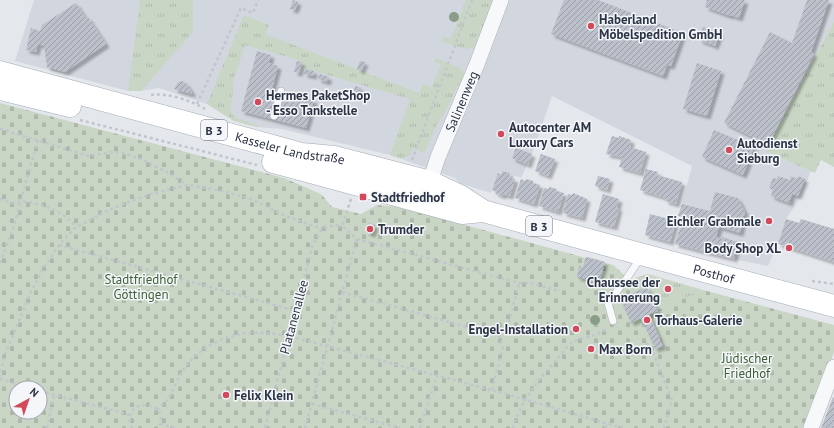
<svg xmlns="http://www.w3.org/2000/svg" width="834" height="428" viewBox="0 0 834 428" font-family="'PT Sans',sans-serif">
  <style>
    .built { fill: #d2d6de }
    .grass { fill: url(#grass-tufts) }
    .cemetery { fill: url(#cemetery-stones); fill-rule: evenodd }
    .building { fill: url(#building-hatch); filter: url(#shadow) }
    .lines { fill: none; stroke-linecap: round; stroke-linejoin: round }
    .lane-casing { stroke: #a9aeb7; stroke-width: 8 }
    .street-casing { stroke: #a9aeb7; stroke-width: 16 }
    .primary-casing { stroke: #a3abb8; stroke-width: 23 }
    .path { stroke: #c2c5cb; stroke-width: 2.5; stroke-dasharray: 3 3; stroke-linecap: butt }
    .lane { stroke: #f7f8fa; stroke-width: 7 }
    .street { stroke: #f7f8fa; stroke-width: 15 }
    .primary { stroke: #fff; stroke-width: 22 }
    .tree { fill: #899d89 }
    .poi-dot { fill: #d1495b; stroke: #f4f6f9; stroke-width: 1.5 }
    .labels { text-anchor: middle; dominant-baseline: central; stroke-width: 3; stroke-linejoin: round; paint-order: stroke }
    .shield { fill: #f4f6f9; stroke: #676e7b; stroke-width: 1 }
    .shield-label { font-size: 12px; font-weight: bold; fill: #2b3445 }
    .poi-label { font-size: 13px; font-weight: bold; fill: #2b3445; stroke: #f4f6f9; text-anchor: start }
    .street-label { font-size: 13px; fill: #2b3445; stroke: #f4f6f9 }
    .park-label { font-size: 13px; fill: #3f6138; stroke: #f4f6f9 }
  </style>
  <defs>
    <pattern id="grass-tufts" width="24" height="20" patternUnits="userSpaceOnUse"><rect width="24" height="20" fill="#c9d6c5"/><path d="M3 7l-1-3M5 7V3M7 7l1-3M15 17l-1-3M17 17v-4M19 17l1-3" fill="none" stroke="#adb8ab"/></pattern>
    <pattern id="cemetery-stones" width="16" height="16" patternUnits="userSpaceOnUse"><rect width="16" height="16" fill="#c9d6c5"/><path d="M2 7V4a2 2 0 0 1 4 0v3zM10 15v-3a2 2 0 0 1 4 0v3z" fill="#adb8ab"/></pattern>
    <pattern id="building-hatch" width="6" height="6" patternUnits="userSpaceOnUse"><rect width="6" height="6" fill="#bbc0ca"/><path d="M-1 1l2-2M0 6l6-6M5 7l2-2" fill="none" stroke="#989da6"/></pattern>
    <filter id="shadow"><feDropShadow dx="3.5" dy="3.5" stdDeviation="1" flood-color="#0004"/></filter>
  </defs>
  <rect width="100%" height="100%" fill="#e4e7ec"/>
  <path class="built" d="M34,0H834V21L765,151L811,171L800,198L786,219L778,244L768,266L734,259L738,242L722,237V239L716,237L709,211L682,204L692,166L552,96L532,154L521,178L502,171L498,173L491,193L459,183L455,178L390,155L282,129L257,127L234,121L207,104L159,88L141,91H128L15,61Z"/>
  <path class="grass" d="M140,0H193V32L141,91H128Z
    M466,0H494L476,47C465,51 453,45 442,41L444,37L451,39Z
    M244,15L269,25L265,34L419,93L423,84L432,87L441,64L434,61L436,58L461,69L466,75L463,81L457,87L445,112L437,124L424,153L413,148L410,155L401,159L390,155L410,99L301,67L302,61L245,45L232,85L234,86C229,119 226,116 259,125L257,127L234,121L207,104Z
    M834,21V167L821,160L815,173L765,151Z
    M648,274L703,290L658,311L648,288L641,290L632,282L635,278Z"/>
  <path class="cemetery" d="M0,103L284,178L321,194L332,207L361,214L377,205L400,207L586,258L588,257L605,262V263L613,265L641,290L647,287L658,310L703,290L834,325V352L804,428H0ZM16,388H40V412H16Z"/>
  <path class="building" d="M293,0L298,2L295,10L290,9Z
    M564,0H598L683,33L671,66L667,65L663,76L551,34Z
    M707,0H745L739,18L730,15V16L705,7Z
    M807,0H829L811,52L814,54L768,145L724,123L770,32L792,43Z
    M76,3L86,18L88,17L106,44L65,72L47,67L44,46L38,44L36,52L26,50L31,28L40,31L42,25Z
    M703,27L720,33L715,46L699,40Z
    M257,51L271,55L269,63L278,66L272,89L314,100L306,128L241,111Z
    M297,61L302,62L299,73L294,72Z
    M360,61L365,62L361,71L357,69Z
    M697,63L721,71L707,116L683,109Z
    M305,69L314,71L313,76L304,74Z
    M320,74L329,77L327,82L318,79Z
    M182,81L186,83L192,92V94L174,89L178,82Z
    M355,86L361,88L358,97L353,96Z
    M714,130L754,147L743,175L702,157Z
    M612,136L619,138V136L631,140L630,147L646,152L640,173L619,167L622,157L606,154Z
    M516,148L532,154L528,165L512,158Z
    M541,154L555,159L548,176L535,171Z
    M646,169L658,172L657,175L682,182L676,204L665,201L666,198L640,190Z
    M502,171L510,173L509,177L515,179L510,196L503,194V196L495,193L496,192L492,190L498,173L501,174Z
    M598,176L610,179L607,190L595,186Z
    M778,176L790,180L791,176L797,179L798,176L805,179L798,196L792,194L789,203L771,196L773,190L769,188L773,178L777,179Z
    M521,179L525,181L526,179L533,181V183L540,185L534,204L515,198Z
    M549,187L557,189L556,191L564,193L558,212L539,206L544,188L549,189Z
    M715,192L738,198L745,212L740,233L719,227L716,237L722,239V237L738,242L734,259L675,244L683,217L678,216L682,204L710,211Z
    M573,193L587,199L582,218L563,213L568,194L572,195Z
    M603,194L619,199L617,208H619L614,227L595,222Z
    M650,214L676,221L670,242L645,235Z
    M786,219L799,223L801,219L834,229V262L778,244Z
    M368,223L375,225L372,234L366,232Z
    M586,257L605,262L599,283L577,277L579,266L583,267Z
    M647,287L658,311L649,314L663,346L655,349L641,318L631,323L621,301L627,299L626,297L630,295V294Z
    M833,397L834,398V428H821Z"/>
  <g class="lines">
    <defs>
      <path id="lane" d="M274,116L281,91
        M613,321L608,303L627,278L641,257"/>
      <g id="street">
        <path id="s1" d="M427,191L438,157L477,64L501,0"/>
        <path d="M811,428L834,367"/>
      </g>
      <g id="primary">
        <path id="s2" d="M0,72L302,154L334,157L407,176L430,182L460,196L483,211L633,252L834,306"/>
        <path d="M0,89L70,106"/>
        <path d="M273,162L462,213L483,211"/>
      </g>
    </defs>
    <use href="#lane" class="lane-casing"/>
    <use href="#street" class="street-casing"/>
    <use href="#primary" class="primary-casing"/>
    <path class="path" d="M151,95C166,92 193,101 205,109
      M197,104L241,8L253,13L258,0
      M80,120L257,165
      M0,129L89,156L112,152L123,153L141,159L165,171L187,185
      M412,160L472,0
      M0,199C4,200 8,202 12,203C17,203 21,201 25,202C43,204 65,212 76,227
      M351,199L342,226L357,239L519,283H530L560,291
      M59,245L296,311
      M0,263L14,225L38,140
      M812,281L834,284
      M342,292L499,336
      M499,336L507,330L519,283
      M646,343L652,350L672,400L664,428
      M0,378L4,357L30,294L43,269L59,245L76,227L113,208L151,194L188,185L222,191L251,199L283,215L322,229
      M0,379L30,388
      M492,390L503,347L499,336
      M40,391L130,415
      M312,404L400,428
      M157,410C160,406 165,403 168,399C175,388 178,376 186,366C203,344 233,331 261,333C270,333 280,335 289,336L502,393L623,428
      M160,424L175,428
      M47,428L54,395
      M132,428C118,396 174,399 158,428
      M265,428L313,244L322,229L335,225L342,226
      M305,428L357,239
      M420,428L437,376
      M513,428C521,400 539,379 558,358C562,353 567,346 573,342C584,336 598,337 607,328
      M605,428L608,424"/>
    <use href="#lane" class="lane"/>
    <use href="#street" class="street"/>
    <use href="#primary" class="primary"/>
  </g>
  <g class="tree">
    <circle cx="454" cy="17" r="5"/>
    <circle cx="595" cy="320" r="5"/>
  </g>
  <g class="poi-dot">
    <circle cx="591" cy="26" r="4"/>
    <circle cx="258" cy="102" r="4"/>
    <circle cx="501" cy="134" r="4"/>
    <circle cx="729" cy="150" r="4"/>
    <rect x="359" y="193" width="8" height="8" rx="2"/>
    <circle cx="769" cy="221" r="4"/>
    <circle cx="370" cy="229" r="4"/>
    <circle cx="789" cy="248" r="4"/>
    <circle cx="668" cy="289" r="4"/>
    <circle cx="647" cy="320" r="4"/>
    <circle cx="576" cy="329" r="4"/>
    <circle cx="591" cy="349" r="4"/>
    <circle cx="226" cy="395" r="4"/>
  </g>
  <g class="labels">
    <g class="shield">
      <rect x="201" y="120" width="26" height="20" rx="3"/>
      <rect x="526" y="216" width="26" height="20" rx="3"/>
    </g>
    <g class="shield-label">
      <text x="214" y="130">B 3</text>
      <text x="539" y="226">B 3</text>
    </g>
    <g class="poi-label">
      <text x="599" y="19">Haberland<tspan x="599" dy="15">Möbelspedition GmbH</tspan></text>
      <text x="266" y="95">Hermes PaketShop<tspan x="266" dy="15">- Esso Tankstelle</tspan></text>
      <text x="509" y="127">Autocenter AM<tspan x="509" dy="15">Luxury Cars</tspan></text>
      <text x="737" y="143">Autodienst<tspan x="737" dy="15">Sieburg</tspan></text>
      <text x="371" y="197">Stadtfriedhof</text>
      <text x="761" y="221" text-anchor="end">Eichler Grabmale</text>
      <text x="378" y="229">Trumder</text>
      <text x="781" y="248" text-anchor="end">Body Shop XL</text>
      <text x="660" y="282" text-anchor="end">Chaussee der<tspan x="660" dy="15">Erinnerung</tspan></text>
      <text x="655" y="320">Torhaus-Galerie</text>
      <text x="568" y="329" text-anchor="end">Engel-Installation</text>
      <text x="599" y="349">Max Born</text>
      <text x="234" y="395">Felix Klein</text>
    </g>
    <g class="street-label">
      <text stroke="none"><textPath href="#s1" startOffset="96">Salinenweg</textPath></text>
      <text stroke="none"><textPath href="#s2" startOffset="300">Kasseler Landstraße</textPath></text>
      <text stroke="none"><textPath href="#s2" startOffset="744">Posthof</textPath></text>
      <text transform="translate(294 317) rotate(-75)">Platanenallee</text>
    </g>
    <g class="park-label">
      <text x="141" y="279">Stadtfriedhof<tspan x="141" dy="15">Göttingen</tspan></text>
      <text x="747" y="358">Jüdischer<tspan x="747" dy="15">Friedhof</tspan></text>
    </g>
  </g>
  <g transform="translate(28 400) rotate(40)"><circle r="19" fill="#f4f6f9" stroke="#a4a8b1"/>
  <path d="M0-3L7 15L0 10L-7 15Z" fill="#d1495b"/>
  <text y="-6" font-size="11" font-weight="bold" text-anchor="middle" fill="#2b3445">N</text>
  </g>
</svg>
